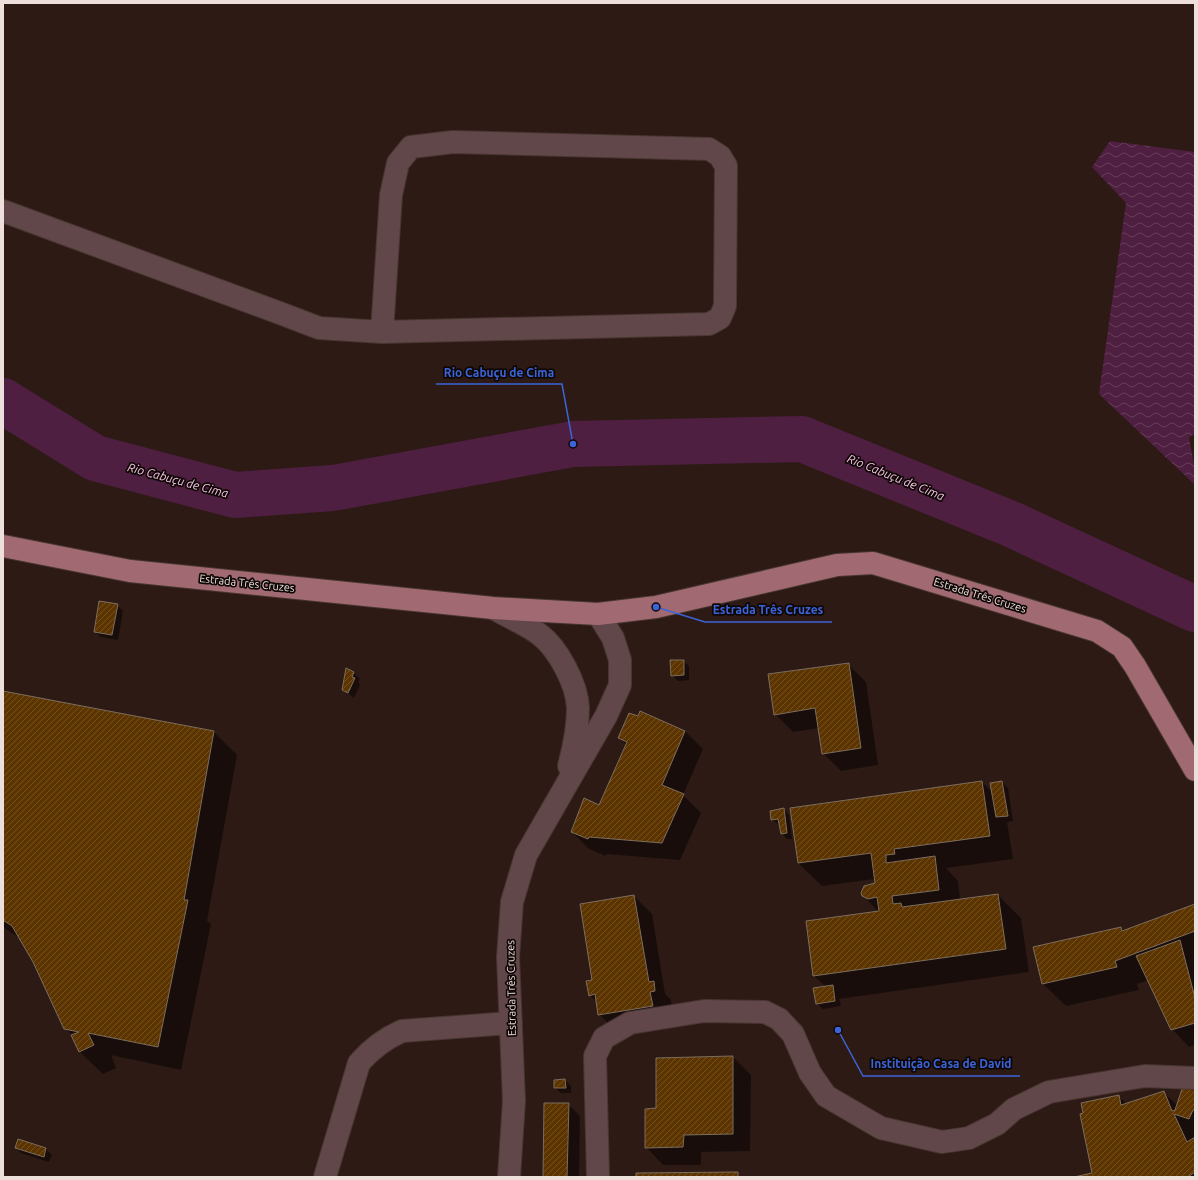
<svg xmlns="http://www.w3.org/2000/svg" width="1198" height="1180" viewBox="0 0 1198 1180" font-family="Ubuntu,sans-serif">
  <style>
    .water { fill: url(#water-waves) }
    .shadow { fill: #0007 }
    .lines { fill: none; stroke-linecap: round; stroke-linejoin: round }
    .river { stroke: #4e1f40; stroke-width: 46 }
    .building { fill: url(#building-hatch); stroke: #7d6d5d }
    .minor-casing { stroke: #483630; stroke-width: 24 }
    .major-casing { stroke: #483630; stroke-width: 24 }
    .minor { stroke: #61464a; stroke-width: 22 }
    .major { stroke: #a16a73; stroke-width: 22 }
    .labels { text-anchor: middle; dominant-baseline: central; stroke-width: 3.5; stroke-linejoin: round; paint-order: stroke }
    .street-label { font-size: 11px; fill: #ede0dc; stroke: #0f0705 }
    .water-label { font-size: 12px; font-style: italic; fill: #f6c5e4; stroke: #0f0705 }
    .leader { fill: none; stroke: #3c64d9; stroke-width: 1.5 }
    .callout-dot { fill: #3c64d9; stroke: #0f0705; stroke-width: 1.5 }
    .callout-label { font-size: 12px; text-anchor: middle; font-weight: bold; fill: #3c64d9; stroke: #0f0705; stroke-width: 3.5; stroke-linejoin: round; paint-order: stroke }
  </style>
  <defs>
    <pattern id="water-waves" width="16" height="10" patternUnits="userSpaceOnUse"><rect width="16" height="10" fill="#4e1f40"/><path d="M0 5q4-4 8 0t8 0" fill="none" stroke="#683f5b"/></pattern>
    <pattern id="building-hatch" width="6" height="6" patternUnits="userSpaceOnUse"><rect width="6" height="6" fill="#5b3400"/><path d="M-1 1l2-2M0 6l6-6M5 7l2-2" fill="none" stroke="#735125"/></pattern>
  </defs>
  <rect width="100%" height="100%" fill="#2d1a14"/>
  <path class="water" d="M1110,141L1195,152V434L1189,437L1195,471V485L1099,394L1126,203L1092,167Z"/>
  <path class="shadow" d="M117,605L123,611L118,640L101,637L95,632Z
    M683,661L689,666V680L678,681L672,675Z
    M848,664L866,682L878,765L841,771L823,753L819,728L793,732L775,714Z
    M347,670L354,673L360,679L358,682L360,685L354,698L343,689Z
    M3,692L214,732L237,755L207,921L211,924L181,1070L111,1055L116,1068L103,1074L79,1051L72,1035L65,1028L34,962L21,939L3,927Z
    M640,712L685,731L703,749L683,795L701,813L680,860L606,854V856L589,849L572,832L600,806L627,745L619,738L638,717Z
    M982,782L993,793L1002,782L1008,788L1013,821L1007,822L1013,859L946,868L958,881L960,900L998,895L1021,918L1029,972L839,999L841,1006L823,1009L817,1003L826,987L814,976L879,912L863,896L876,884L875,879L822,886L798,863Z
    M784,809L789,815L792,839H787L782,833L780,825L772,820Z
    M634,896L652,914L665,994L671,1000L672,1009L617,1032L599,1014L598,1003L589,995L594,981Z
    M1195,905V1045L1189,1047L1172,1029L1148,980L1137,984L1139,990L1066,1006L1042,983L1121,928L1125,931Z
    M733,1057L751,1075L750,1151L701,1152V1165H663L646,1147L657,1109Z
    M565,1080L571,1086V1093H561L555,1088Z
    M1195,1087V1177H1079L1093,1174L1118,1096L1127,1104L1163,1092L1178,1106Z
    M568,1104L580,1116L579,1177H544Z
    M18,1140L46,1149L52,1155L49,1162L21,1153L16,1148Z"/>
  <g class="lines">
    <path class="river" d="M3,401L95,458L235,495L333,488L573,444L802,439L1011,524L1195,609"/>
  </g>
  <path class="building" d="M99,601L118,604L112,635L94,632Z
    M670,660H684V675L671,676Z
    M849,663L861,748L822,754L815,708L774,715L768,674Z
    M346,668L354,672L352,677L355,678L348,693L342,690Z
    M3,691L214,731L184,900H188L158,1047L88,1033L94,1045L79,1052L71,1035L79,1032L64,1029L33,962L12,926L3,920Z
    M640,711L685,731L662,785L684,794L662,843L589,837L588,839L571,832L584,798L599,805L627,742L618,738L629,713L638,716Z
    M982,781L990,836L894,849L895,854L886,855V863L935,856L939,890L892,896L893,904L901,903L902,907L998,894L1006,949L813,976L806,921L879,911L877,897L868,899L862,896L861,893L864,886L875,883L871,853L798,863L790,808Z
    M1002,781L1008,816L996,817L990,783Z
    M784,808L787,833L781,834L778,819L771,820L770,811Z
    M634,895L649,982L654,981L655,991L650,992L653,1006L598,1015L595,994L589,996L586,981L592,980L580,904Z
    M1195,904V931L1115,961L1117,967L1042,984L1033,947L1121,927L1122,931Z
    M1180,940L1195,998V1023L1171,1030L1136,956Z
    M833,985L835,1001L816,1004L813,988Z
    M733,1056V1134L684,1135L683,1147L645,1148V1109L656,1108V1058Z
    M565,1079L566,1088H554V1080Z
    M1184,1083L1195,1086V1110H1193L1189,1119L1174,1114L1187,1142L1195,1137V1172L1188,1177H1074L1092,1173L1080,1114L1083,1113L1081,1103L1119,1095L1121,1105L1164,1091L1172,1111L1175,1110Z
    M544,1103H569L567,1177H543Z
    M18,1139L46,1148L44,1157L15,1148Z
    M738,1172V1177H636V1173Z"/>
  <g class="lines">
    <defs>
      <path id="minor" d="M3,211L285,315L319,328L382,332L709,324L720,318L725,306L726,166L720,156L709,149L453,142L411,147L398,163L391,195L382,332
        M493,608C508,617 526,624 539,634C558,648 577,684 578,708C578,728 574,747 569,766
        M325,1177L359,1063C372,1048 384,1039 402,1031L511,1023
        M509,1177L514,1101L508,957L512,902L526,855L606,716L620,685V660L613,638L598,614
        M598,1177L595,1056L604,1038L630,1023L704,1011L765,1012L779,1019L793,1034L810,1073L826,1096L881,1128L942,1142L969,1138L997,1124L1014,1109L1049,1092L1145,1076L1195,1078"/>
      <path id="major" d="M3,546L130,571L493,608L598,614L656,607L837,565L873,563L1097,631L1122,647L1135,666L1195,770"/>
    </defs>
    <use href="#minor" class="minor-casing"/>
    <use href="#major" class="major-casing"/>
    <use href="#minor" class="minor"/>
    <use href="#major" class="major"/>
  </g>
  <g class="labels">
    <g class="street-label">
      <text transform="translate(247 583) rotate(6)">Estrada Três Cruzes</text>
      <text transform="translate(980 595) rotate(17)">Estrada Três Cruzes</text>
      <text transform="translate(511 988) rotate(-91)">Estrada Três Cruzes</text>
    </g>
    <g class="water-label">
      <text transform="translate(896 477) rotate(22)">Rio Cabuçu de Cima</text>
      <text transform="translate(178 480) rotate(15)">Rio Cabuçu de Cima</text>
    </g>
  </g>
  <path class="leader" d="M573 444L562 384H436M656 607L705 622H832M838 1030L863 1076H1020"/>
  <g class="callout-dot">
    <circle cx="573" cy="444" r="4"/>
    <circle cx="656" cy="607" r="4"/>
    <circle cx="838" cy="1030" r="4"/>
  </g>
  <g class="callout-label">
    <text x="499" y="377">Rio Cabuçu de Cima</text>
    <text x="768" y="614">Estrada Três Cruzes</text>
    <text x="941" y="1068">Instituição Casa de David</text>
  </g>
  <rect width="1198" height="1180" fill="none" stroke="#ede0dc" stroke-width="8"/>
</svg>
